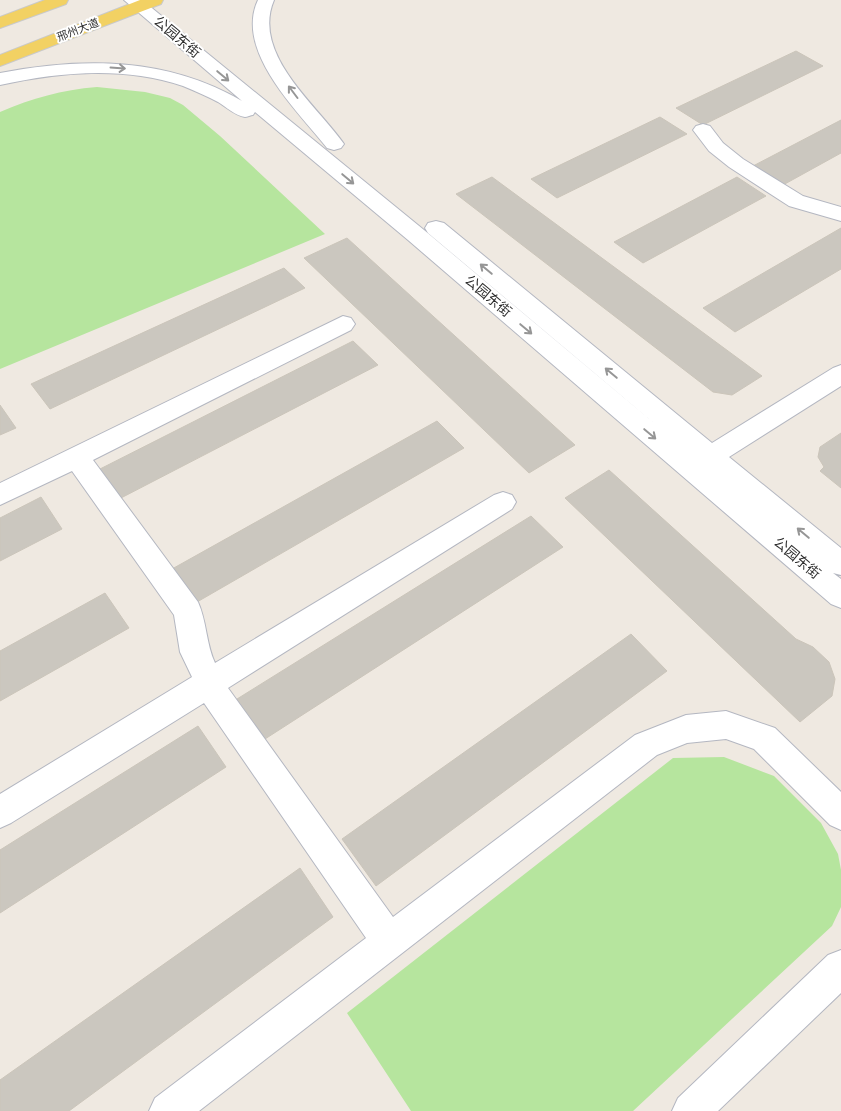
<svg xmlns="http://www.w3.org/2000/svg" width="841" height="1111" viewBox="0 0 841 1111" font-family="'Sofia Sans Condensed','Noto Sans SC',sans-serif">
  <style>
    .green { fill: #b6e59e }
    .building { fill: #cbc7bf; stroke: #cbc5ba }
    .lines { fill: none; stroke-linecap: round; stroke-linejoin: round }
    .minor-casing { stroke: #b4b7c1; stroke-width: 2 }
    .major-casing { stroke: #c9c9c9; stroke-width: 2 }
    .minor { fill: #fff; fill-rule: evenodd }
    .major { fill: #f2d163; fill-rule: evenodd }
    .oneway { stroke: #969696 }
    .labels { text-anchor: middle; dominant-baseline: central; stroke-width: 4; stroke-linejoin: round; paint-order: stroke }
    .far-street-label { font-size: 11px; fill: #2e2e2e; stroke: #fff }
    .street-label { font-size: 14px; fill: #2e2e2e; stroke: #fff }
  </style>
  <rect width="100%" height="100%" fill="#efe9e1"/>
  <path class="green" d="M97,87L145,92L170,98L183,105L220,136L325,234L0,369V112C33,98 61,90 97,87Z
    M724,757L774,776L821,823L838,854L841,870V907L832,926L633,1111H411L347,1013L673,758Z"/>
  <path class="building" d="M796,51L823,66L703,125L676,108Z
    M660,117L687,134L557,198L531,179Z
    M841,120V153L783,185L753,166Z
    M492,177L762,376L732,395L713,392L456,194Z
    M737,177L766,196L643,263L614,242Z
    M841,228V269L735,332L703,308Z
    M347,238L575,445L529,473L304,258Z
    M284,268L305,288L50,409L31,384Z
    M353,341L378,365L119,499L98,470Z
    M0,405L16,428L0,435Z
    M437,421L464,448L197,602L172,569Z
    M841,433V488L820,471L824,467L818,457L820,447Z
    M609,470L796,639L813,647L829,662L835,679L832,696L800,722L565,498Z
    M41,497L62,529L0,561V518Z
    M531,516L563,547L265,739L237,699Z
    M105,593L129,628L0,701V651Z
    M631,634L667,671L376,886L342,839Z
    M198,726L226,767L0,913V850Z
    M300,868L333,917L69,1111H0V1080Z"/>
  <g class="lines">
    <defs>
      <path id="minor" d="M124,0H142L424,230L673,439L428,233L425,228L428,223L436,221L444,223L712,443L833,368L841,365V386L729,457L841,548V575L833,573L841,579V608L831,604L408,240L255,112L253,115C251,115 247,117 245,117C236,116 226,107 218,102C207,96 195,91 183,86C123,66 60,72 0,85V73C83,57 167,57 242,101Z
        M258,0H274C251,54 317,105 344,144L341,148L334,150L327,148C298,111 234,51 258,0Z
        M703,124L710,126L723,143L743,159L803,196L841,207V221L789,206L729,167L709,151L693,130L696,126Z
        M343,316L351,318L355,324L351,330L93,460L198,602C207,622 206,644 215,663L494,495L503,492L512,495L516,502L512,509L228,688L393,917L635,735L686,715L726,711L775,728L841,792V830L830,825L754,749L726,739L687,743L657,755L199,1111H149L155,1098L366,938L204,703L11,823L0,828V794L192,677L180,652L174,615L72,471L0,505V483Z
        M841,950V993L718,1111H672L678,1098L828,955Z"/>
      <path id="major" d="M45,0H68L66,4L0,28V17Z
        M140,0H163L161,4L0,66V55Z"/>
    </defs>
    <use href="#minor" class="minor-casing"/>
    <use href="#major" class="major-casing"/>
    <use href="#minor" class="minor"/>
    <use href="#major" class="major"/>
  </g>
  <defs><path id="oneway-shaft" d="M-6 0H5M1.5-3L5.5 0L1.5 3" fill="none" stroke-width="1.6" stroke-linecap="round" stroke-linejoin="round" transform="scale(1.25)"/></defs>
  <g class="oneway">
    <use href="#oneway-shaft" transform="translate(118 68) rotate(4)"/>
    <use href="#oneway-shaft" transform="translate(223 76) rotate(40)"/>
    <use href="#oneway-shaft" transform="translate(293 92) rotate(-127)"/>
    <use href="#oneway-shaft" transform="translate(348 179) rotate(40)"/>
    <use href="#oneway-shaft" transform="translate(486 269) rotate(-140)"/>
    <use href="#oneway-shaft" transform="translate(526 329) rotate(40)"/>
    <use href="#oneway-shaft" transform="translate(611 373) rotate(-140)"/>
    <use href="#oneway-shaft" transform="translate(650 434) rotate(40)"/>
    <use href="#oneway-shaft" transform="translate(803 533) rotate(-140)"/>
  </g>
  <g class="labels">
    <g class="far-street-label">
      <text transform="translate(78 30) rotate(-21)">邢州大道</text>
    </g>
    <g class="street-label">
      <text transform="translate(177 37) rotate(40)">公园东街</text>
      <text transform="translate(488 296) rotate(40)">公园东街</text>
      <text transform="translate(797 558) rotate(40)">公园东街</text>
    </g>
  </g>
</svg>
